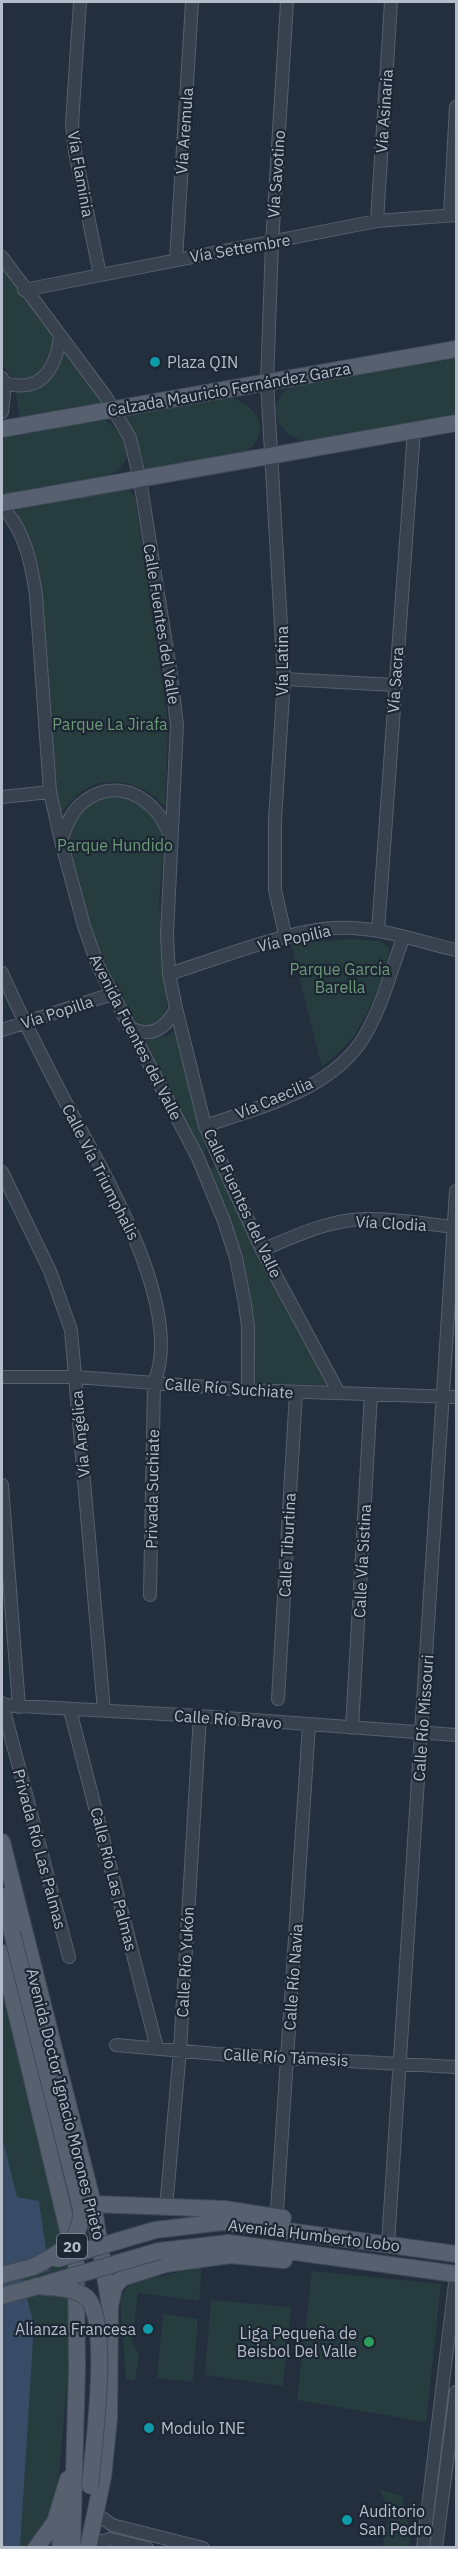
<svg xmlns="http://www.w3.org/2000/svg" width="458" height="2549" viewBox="0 0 458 2549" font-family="'IBM Plex Sans',sans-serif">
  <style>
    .green { fill: #263c3f }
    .water { fill: #394c67 }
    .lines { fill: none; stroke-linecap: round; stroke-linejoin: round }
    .minor-casing { stroke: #565f6c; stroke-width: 14 }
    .major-casing { stroke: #414a57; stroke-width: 18 }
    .minor { stroke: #38414e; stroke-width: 12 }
    .major { stroke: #56606e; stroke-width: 16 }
    .major-bridge-casing { stroke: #414a57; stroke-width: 18; stroke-linecap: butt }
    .major-bridge { stroke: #56606e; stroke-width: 16 }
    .culture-dot { fill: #0f9aa8; stroke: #1d2633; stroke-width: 2 }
    .leisure-dot { fill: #2e9e5b; stroke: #1d2633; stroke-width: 2 }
    .labels { text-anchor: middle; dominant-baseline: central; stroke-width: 4.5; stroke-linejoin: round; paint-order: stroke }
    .shield { fill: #1d2633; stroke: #878f9c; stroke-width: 1.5 }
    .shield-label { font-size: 15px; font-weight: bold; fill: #b4bcc9 }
    .street-label { font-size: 16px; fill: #b4bcc9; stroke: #1d2633 }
    .poi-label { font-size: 16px; fill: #b4bcc9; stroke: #1d2633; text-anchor: start }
    .park-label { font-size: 16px; fill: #6b9a76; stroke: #1d2633 }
  </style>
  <rect width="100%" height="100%" fill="#242f3e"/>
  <path class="green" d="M2,266L55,338L56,349L39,376C21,380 9,382 2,363Z
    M62,350H64L104,404L21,422L15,390C46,382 52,382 62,350Z
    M456,356V415L307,442C276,435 263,403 293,385Z
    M226,396C239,399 252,406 258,419C264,433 254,448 243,454C227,462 167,467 146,470L126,416Z
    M105,420C131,441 138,460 105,479L12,496L2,492V437Z
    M128,489L135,496L168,723L165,808C149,784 107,772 81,792C74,798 68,806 61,812L55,779L43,598L38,564L16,510Z
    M119,795L140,803L156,819L164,840L159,902L167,1005L162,1022L144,1029C100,999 81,894 67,843C74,809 87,802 119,795Z
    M352,939L380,941L388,947C394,964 363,1022 353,1037C345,1048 332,1058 322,1067L291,943Z
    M175,1031L206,1151L202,1154L143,1040L167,1036Z
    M216,1166L329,1385L256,1383C257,1306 234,1241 210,1169Z
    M2,1983L72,2262L70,2352L56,2506L49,2547H2Z
    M202,2267L199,2301L138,2293L132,2343L139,2354L135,2381L126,2380L120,2298L130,2283Z
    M312,2271L441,2284L426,2422L297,2400Z
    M211,2300L291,2307L283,2386L205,2375Z
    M163,2314L198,2319L193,2382L157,2378Z
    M380,2490L402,2496L411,2537L409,2547H382L390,2511Z"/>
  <path class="water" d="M2,2137L17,2197L39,2201L49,2271L22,2279L34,2325L20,2548L2,2547Z"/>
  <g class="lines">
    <defs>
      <path id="minor" d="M80,2L72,124L75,152L100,275
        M450,214L456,107
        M377,221L391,2
        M2,257L106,397L130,438L140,480L171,675L177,725L167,935L169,974L176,1008L205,1126L215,1149L262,1250L339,1393
        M176,260L192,2
        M24,290L377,221L456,215
        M2,378L4,394L2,412
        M2,382C40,395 56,370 60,336
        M2,506C25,532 31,561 36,595L50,792L61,841L84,926L98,966L198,1158L224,1221L236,1258L245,1304L248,1327V1390
        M284,679L395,685
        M2,797L50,792
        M61,841C65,828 70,814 81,804C116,774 157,798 170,836
        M378,931L414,430
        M286,938L275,890V820L284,679L267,382L272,243L287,2
        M2,973C21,1016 42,1057 64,1099C100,1167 186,1307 154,1383L150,1595
        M169,974C217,959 286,931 334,928C375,925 417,941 456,950
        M131,1028C152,1039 167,1027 176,1008
        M2,1030L112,994
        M205,1126C260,1107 332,1090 364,1037C382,1007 391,971 403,938
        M2,1172L50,1271L71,1330L104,1711
        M262,1250C295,1236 328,1220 365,1219C394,1218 425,1224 454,1227
        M2,1377H76L248,1390L456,1397
        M2,1485L19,1707
        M278,1699L296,1392
        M2,1703L69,1957
        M3,1705L200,1716L456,1735
        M70,1710L157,2048
        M352,1728L371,1394
        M116,2045L217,2054L456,2067
        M166,2208L180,2050L200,1716
        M282,2225L277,2210L309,1725
        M388,2244L456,1191
        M101,2517L112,2525L203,2548
        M95,2543L110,2539L147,2548
        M423,2548L456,2275
        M436,2548L456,2392"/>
      <path id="major" d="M2,429L456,349
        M2,503L456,423
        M2,1842L93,2204L110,2306L109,2418L103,2477L88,2548
        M2,1896L12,1933
        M2,1953L76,2264L77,2367L72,2548
        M93,2204L224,2209L283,2218
        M155,2230L223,2222L456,2254
        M159,2251L229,2243L456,2274
        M2,2275L33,2267
        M2,2296L38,2286
        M111,2302L114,2287L122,2278L166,2264L230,2255L284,2260
        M36,2548L55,2522L68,2479
        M60,2548L63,2515"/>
    </defs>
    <use href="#minor" class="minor-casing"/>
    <use href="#major" class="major-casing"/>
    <use href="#minor" class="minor"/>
    <use href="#major" class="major"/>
    <defs>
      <path id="major-bridge" d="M12,1933L81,2209C83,2241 59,2254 33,2267
        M57,2259L155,2230
        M42,2285L159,2251
        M38,2286C53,2288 75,2287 87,2298C111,2322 93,2451 90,2486"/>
    </defs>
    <use href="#major-bridge" class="major-bridge-casing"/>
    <use href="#major-bridge" class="major-bridge"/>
  </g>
  <g class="culture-dot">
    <circle cx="155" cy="362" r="6"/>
    <circle cx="148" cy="2329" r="6"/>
    <circle cx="149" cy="2428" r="6"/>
    <circle cx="347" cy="2520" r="6"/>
  </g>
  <circle class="leisure-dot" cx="369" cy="2342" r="6"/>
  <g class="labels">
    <rect class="shield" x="57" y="2234" width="30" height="24" rx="4.5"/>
    <g class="shield-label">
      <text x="72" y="2246">20</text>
    </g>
    <g class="street-label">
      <text transform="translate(384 111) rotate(-86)">Vía Asinaria</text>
      <text transform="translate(184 131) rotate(-86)">Vía Aremula</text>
      <text transform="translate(81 174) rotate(80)">Vía Flaminia</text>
      <text transform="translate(276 174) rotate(-86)">Vía Savotino</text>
      <text transform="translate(240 248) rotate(-10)">Vía Settembre</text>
      <text transform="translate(229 389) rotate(-10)">Calzada Mauricio Fernández Garza</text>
      <text transform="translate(162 624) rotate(81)">Calle Fuentes del Valle</text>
      <text transform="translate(282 661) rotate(-90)">Vía Latina</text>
      <text transform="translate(395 680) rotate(-86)">Vía Sacra</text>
      <text transform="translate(294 938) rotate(-13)">Vía Popilia</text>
      <text transform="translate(57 1012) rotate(-18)">Vía Popilla</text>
      <text transform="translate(136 1037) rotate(63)">Avenida Fuentes del Valle</text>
      <text transform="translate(274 1098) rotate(-23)">Vía Caecilia</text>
      <text transform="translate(101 1172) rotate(63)">Calle Vía Triumphalis</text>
      <text transform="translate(243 1203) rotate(65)">Calle Fuentes del Valle</text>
      <text transform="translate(391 1223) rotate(3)">Vía Clodia</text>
      <text transform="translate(229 1388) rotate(4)">Calle Río Suchiate</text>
      <text transform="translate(80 1434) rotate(-95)">Vía Angélica</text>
      <text transform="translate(152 1489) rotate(-89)">Privada Suchiate</text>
      <text transform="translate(287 1545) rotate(-87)">Calle Tiburtina</text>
      <text transform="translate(362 1561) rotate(-87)">Calle Vía Sistina</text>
      <text transform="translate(423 1718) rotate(-86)">Calle Río Missouri</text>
      <text transform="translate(228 1719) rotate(4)">Calle Río Bravo</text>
      <text transform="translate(40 1849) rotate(75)">Privada Río Las Palmas</text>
      <text transform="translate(114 1879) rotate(76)">Calle Río Las Palmas</text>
      <text transform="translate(185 1962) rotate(-87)">Calle Río Yukón</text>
      <text transform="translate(293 1977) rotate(-86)">Calle Río Navia</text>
      <text transform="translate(286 2057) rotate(3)">Calle Río Támesis</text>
      <text transform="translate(66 2104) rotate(76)">Avenida Doctor Ignacio Morones Prieto</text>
      <text transform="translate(314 2235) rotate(7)">Avenida Humberto Lobo</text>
    </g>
    <g class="poi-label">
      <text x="167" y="362">Plaza QIN</text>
      <text x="136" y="2329" text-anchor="end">Alianza Francesa</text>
      <text x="357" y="2333" text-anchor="end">Liga Pequeña de<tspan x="357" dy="18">Beisbol Del Valle</tspan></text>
      <text x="161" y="2428">Modulo INE</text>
      <text x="359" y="2511">Auditorio<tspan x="359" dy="18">San Pedro</tspan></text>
    </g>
    <g class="park-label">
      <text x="110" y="724">Parque La Jirafa</text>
      <text x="115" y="845">Parque Hundido</text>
      <text x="340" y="969">Parque García<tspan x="340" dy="18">Barella</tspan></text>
    </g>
  </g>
  <rect width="458" height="2549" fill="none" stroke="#b4bcc9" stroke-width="6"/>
</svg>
